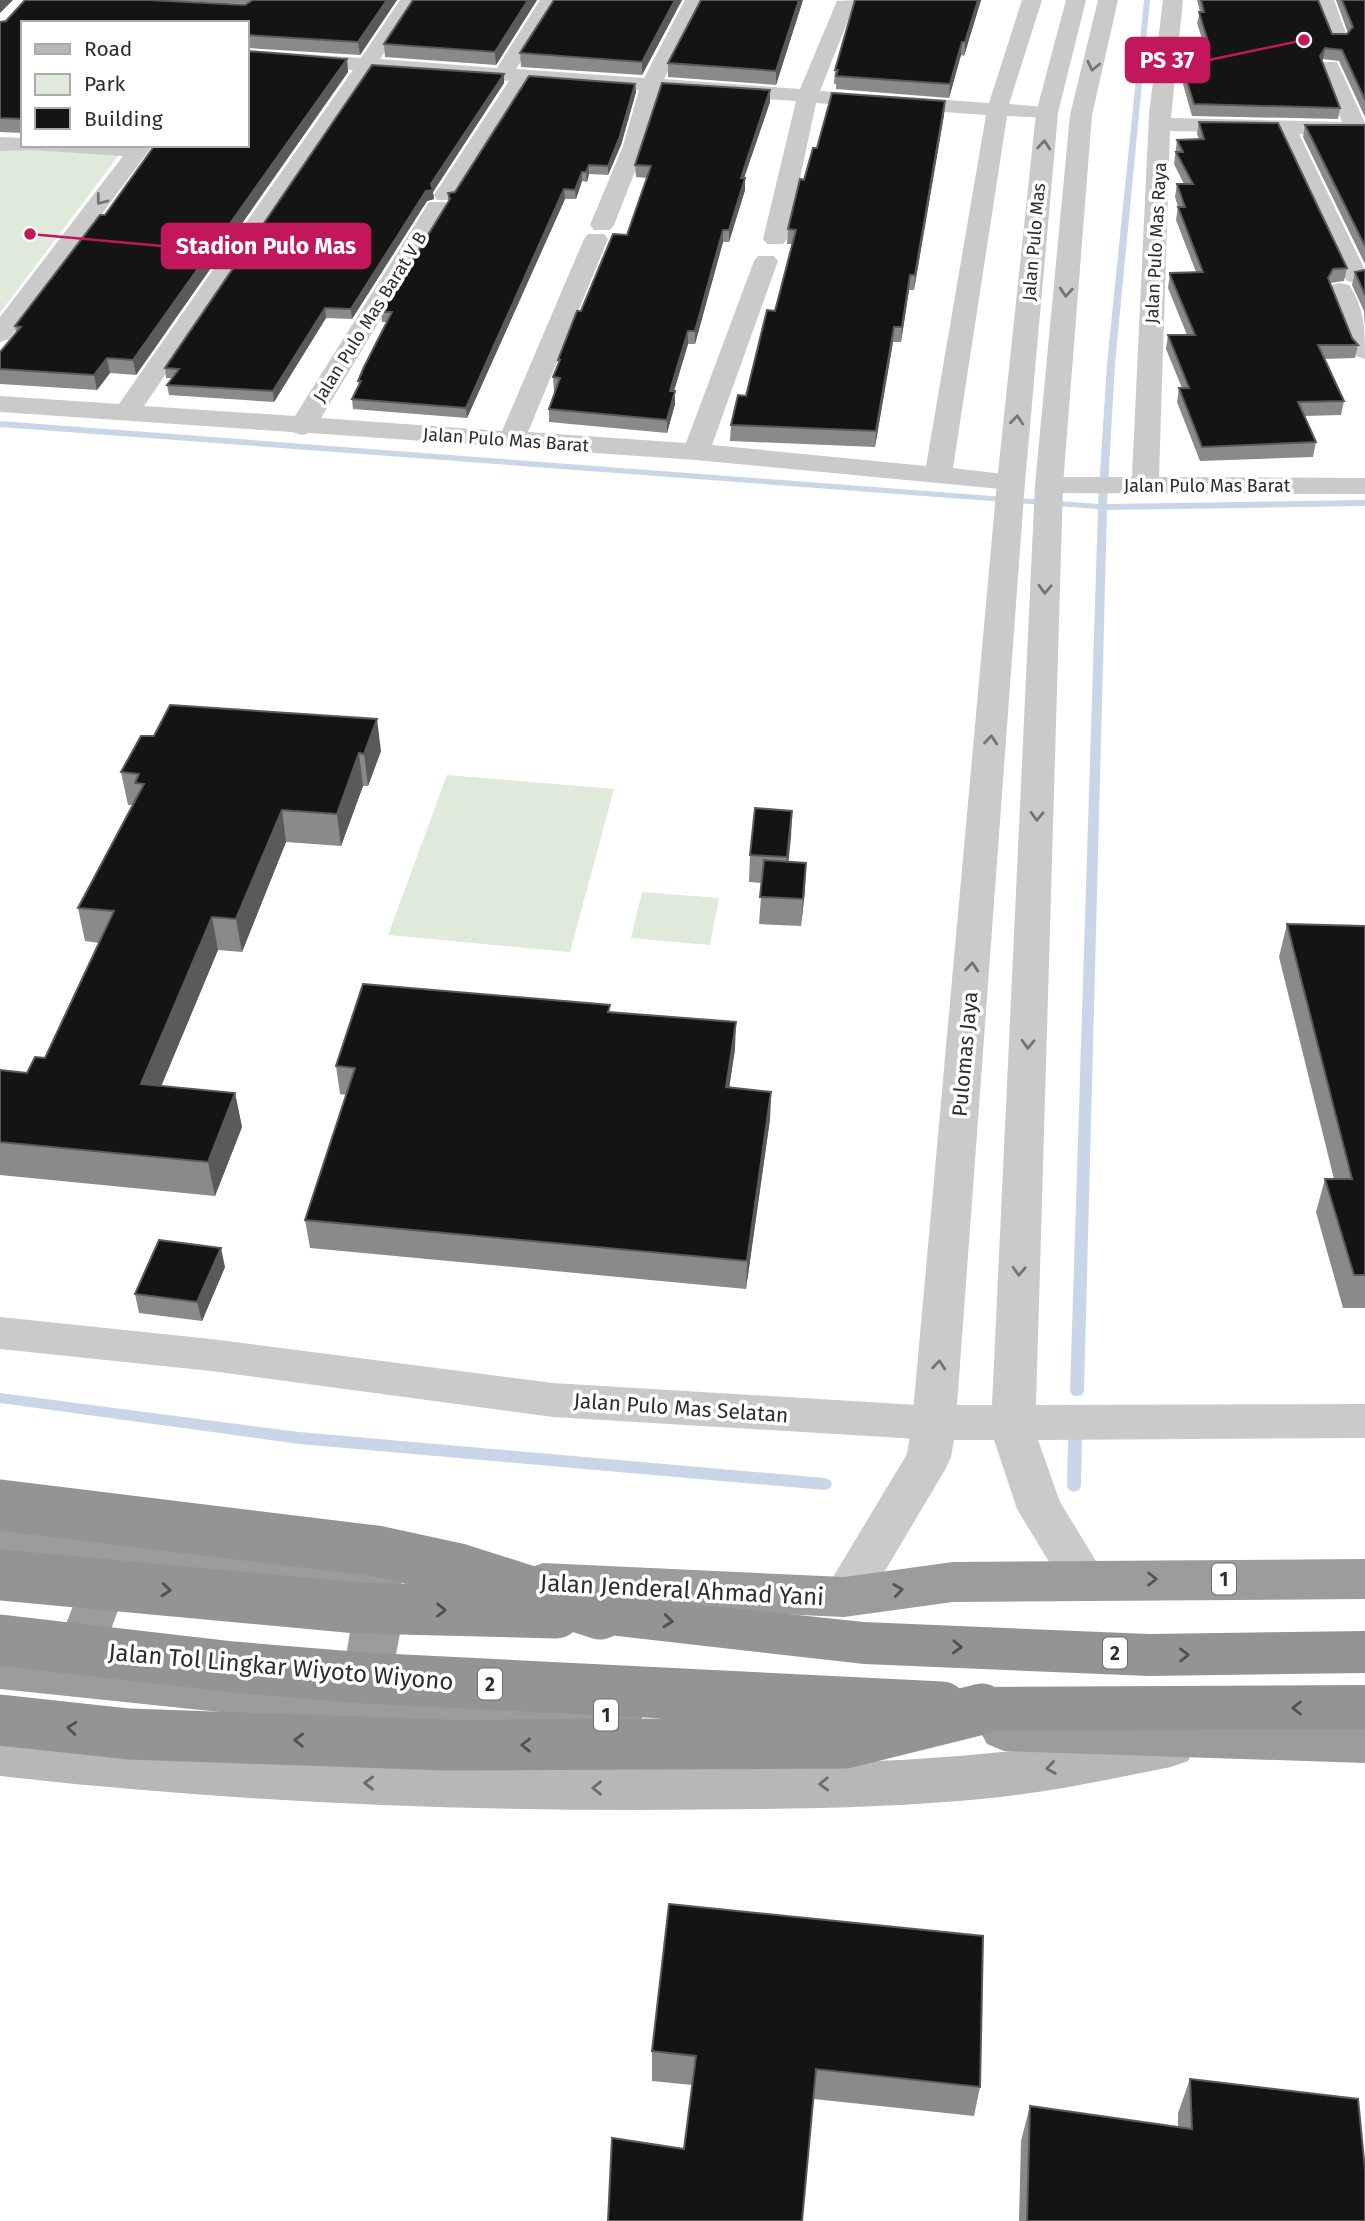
<svg xmlns="http://www.w3.org/2000/svg" width="1365" height="2221" viewBox="0 0 1365 2221" font-family="'Fira Sans',sans-serif">
  <style>
    .green { fill: #e0eadb }
    .lines { fill: none; stroke-linecap: round; stroke-linejoin: round }
    .stream { fill: #c9d6e8; fill-rule: evenodd }
    .minor { fill: #cacaca; fill-rule: evenodd }
    .tertiary { fill: #cacaca; fill-rule: evenodd }
    .secondary { fill: #b7b7b7; fill-rule: evenodd }
    .trunk { fill: #9c9c9c; fill-rule: evenodd }
    .motorway { fill: #949494; fill-rule: evenodd }
    .motorway-bridge { stroke: #949494; stroke-width: 51 }
    .wall { fill: #8a8a8a; fill-rule: evenodd }
    .shaded-wall { fill: #5a5a5a }
    .building { fill: #141414; stroke: #5a5a5a; stroke-width: 2 }
    .oneway { stroke: #747474 }
    .oneway2 { stroke: #545454 }
    .oneway3 { stroke: #515151 }
    .oneway4 { stroke: #6b6b6b }
    .labels { text-anchor: middle; dominant-baseline: central; stroke-width: 7; stroke-linejoin: round; paint-order: stroke }
    .far-street-label { font-size: 18px; fill: #2d2d2d; stroke: #fff }
    .shield { fill: #fff; stroke: #6c6c6c; stroke-width: 2 }
    .shield-label { font-size: 19px; font-weight: bold; fill: #2d2d2d }
    .street-label { font-size: 21px; fill: #2d2d2d; stroke: #fff }
    .near-street-label { font-size: 24px; fill: #2d2d2d; stroke: #fff }
    .leader { fill: none; stroke: #c2185b; stroke-width: 2.5 }
    .callout-dot { fill: #c2185b; stroke: #fff; stroke-width: 2.5 }
    .callout { fill: #c2185b; stroke: #c2185b; stroke-width: 2.5 }
    .callout-label { font-size: 23px; text-anchor: middle; font-weight: bold; fill: #fff }
  </style>
  <rect width="100%" height="100%" fill="#fff"/>
  <path class="green" d="M0,148L119,155L0,313Z
    M447,775L614,789L570,952L388,935Z
    M642,892L719,898L710,945L631,938Z"/>
  <g class="lines">
    <path class="stream" d="M1144,0H1150L1115,364L1107,504L1365,500V506L1107,510L1084,1391L1082,1395L1077,1396L1072,1395L1070,1391L1098,509L0,427V421L1098,504L1107,364Z
      M0,1393L299,1432L825,1478L830,1480L832,1484L830,1488L825,1490L299,1444L0,1403Z
      M1075,1433L1080,1435L1082,1439L1081,1486L1079,1490L1074,1492L1069,1490L1067,1486L1068,1439L1070,1435Z"/>
    <path class="minor" d="M400,0H420L380,59L497,68L540,0H560L516,69L644,78L685,0H705L664,79L800,89L837,1L856,0L820,91L989,103L1022,0H1042L1009,104L1055,108L1058,113L1055,118L1007,116L953,468L1021,476L1025,482L1021,488L1011,490L696,460L309,433L302,435L292,432L0,412V396L119,404L353,70L247,62V50L361,58ZM372,71L509,81L434,195L437,200H453L528,82L639,90L623,146L590,225L594,230H610L614,225L645,146L660,92L796,101L763,239L767,244H783L787,239L816,103L986,115L926,466L712,445L778,261L774,256H758L754,261L686,443L528,432L608,239L604,234H588L584,239L502,431L321,418L448,207L445,202H429L426,207L295,416L144,406Z
      M1163,0H1183L1171,118L1342,122L1320,66L1323,62H1337L1365,123V135L1299,134L1365,270V280L1356,283L1347,281L1344,276L1277,133L1170,131L1159,477L1365,478V494L1049,493L1039,491L1035,485L1039,479L1049,477H1132L1149,114Z
      M1314,0H1334L1348,39L1345,43H1331Z
      M0,137L23,138V145H153L9,339L0,342V317L123,156L31,150L0,151Z
      M1340,283L1349,285C1365,308 1365,332 1365,359L1356,356L1352,351L1328,290L1331,285Z
      M0,1317L211,1339L553,1383L934,1406L950,1411L956,1423L950,1435L934,1440L553,1417L211,1371L0,1349Z"/>
    <path class="tertiary" d="M1066,0H1086L1058,113L1025,482L957,1405H992L1035,485L1070,115L1098,0H1118L1092,115L1063,485L1036,1405L1365,1404V1438L1038,1440L1060,1502L1107,1579L1100,1593L1084,1599L1068,1593L1017,1509L994,1440H954L951,1457L945,1470L861,1611L844,1617L827,1611L821,1597L907,1454L912,1423L997,482L1036,113Z"/>
    <path class="secondary" d="M1171,1723L1188,1729L1196,1745L1188,1761L1171,1767C1111,1779 1051,1792 991,1798C873,1810 755,1809 637,1810C423,1810 212,1800 0,1776V1732C212,1755 423,1765 637,1764C755,1764 873,1765 991,1753C1051,1747 1111,1735 1171,1723Z"/>
    <path class="trunk" d="M0,1512L343,1552L359,1558L362,1563L379,1556L395,1562C413,1599 396,1647 390,1685L619,1693L636,1700L643,1715L636,1730L619,1737L363,1727L0,1689V1647L55,1653L90,1561L0,1550ZM134,1566L343,1592L357,1587L342,1682L101,1657Z
      M1365,1559V1599L953,1602L844,1617L543,1603L526,1597L520,1583L526,1569L543,1563L844,1577L953,1562Z
      M1004,1707L1365,1719V1763L1004,1751L987,1744L979,1729L987,1714Z"/>
    <path class="motorway" d="M600,1594L864,1622L1149,1634L1365,1631V1673L1149,1676L864,1664L600,1634L583,1628L576,1614L583,1600Z
      M1365,1685V1729L982,1731L965,1724L958,1709L965,1694L982,1687Z"/>
    <path class="motorway-bridge" d="M0,1505L376,1551L459,1569L600,1614
      M0,1575L358,1608L556,1613
      M0,1640L233,1667L364,1678L942,1707
      M0,1720L129,1734L446,1745L845,1743L982,1709"/>
  </g>
  <path class="wall" d="M25,0H397L360,55L247,48V23H23V133L0,132V22L6,21ZM154,0L247,4L245,5Z
    M537,0L496,65L385,57L384,44Z
    M682,0L642,75L521,67L520,53Z
    M803,0L776,85L668,77V63Z
    M855,0H981L964,56L961,55L949,98L836,89V84H834L835,70Z
    M1197,0H1318L1332,34H1347L1348,33L1336,0H1365V117L1339,61L1323,59L1322,61L1340,108L1338,119L1192,116L1183,84L1184,72L1192,73L1187,56L1188,45H1204L1197,23L1200,12Z
    M347,59L348,72L136,375L110,373L97,390L0,384V352L16,333L15,326L105,215Z
    M504,74V83L433,192L434,199L427,201L352,319L326,318L274,402L169,395L167,385L172,378H166L165,368Z
    M635,84L636,92L621,145L608,175L589,174L587,182L582,181L576,199H565L467,418L353,409L352,399L359,387L358,381L387,322H382L381,312L448,201V193L455,192Z
    M945,101L944,115L914,290H909L901,342H893L875,447L730,441L731,425L746,396L775,311L792,244H787L788,229L804,180L817,148Z
    M770,102L744,178L745,190L729,242H723L695,344H688L674,391H675V404L667,433L549,422V409L555,391H554L553,377L558,365V360L581,311L627,235L647,178L636,177L635,165Z
    M1199,122L1347,268L1344,281L1330,283L1352,338L1358,345L1355,358L1324,359L1344,401L1341,415L1304,416L1316,442L1313,457L1200,461L1177,402L1179,388H1182L1166,349L1168,335H1187L1168,288L1170,273L1196,272L1176,220L1178,207L1175,197L1177,184H1184L1174,164L1177,140L1199,139L1197,134Z
    M1305,125H1365V264L1303,137Z
    M1365,270V327L1364,311L1352,285L1355,272Z
    M381,751L368,786H363L341,846L286,842L242,952L218,950L161,1086L235,1093L242,1127L215,1196L0,1175V1070L27,1073L45,1058L99,943L85,941L78,908L133,805H128L121,772Z
    M792,811L788,862L805,890L801,926L759,924L762,883L749,882L750,855Z
    M1287,924L1365,926V1308H1343L1316,1212L1325,1179H1334L1279,957Z
    M610,1012L735,1049L729,1088L771,1092L770,1119L746,1289L310,1248L305,1220L347,1095L340,1094L336,1066Z
    M225,1267L202,1321L139,1313L135,1294Z
    M652,2051L980,2087L974,2116L814,2099L684,2149L692,2085L652,2081Z
    M1190,2079L1365,2221H1019L1021,2141L1030,2106L1178,2127V2113Z"/>
  <path class="shaded-wall" d="M0,0H13L0,13Z
    M387,0H397L360,55L358,42Z
    M528,0H537L496,65L495,52Z
    M675,0H682L642,75V62Z
    M799,0H803L776,85V71Z
    M978,0H981L964,56L965,42Z
    M962,42L961,55L949,98L950,84Z
    M1325,48L1323,59L1318,67L1320,56Z
    M347,59L348,72L136,375L133,360Z
    M504,74V83L433,192L434,199L427,201L352,319L351,309L431,184Z
    M635,84L636,92L621,145L608,175V166Z
    M770,90V102L740,190L741,178Z
    M945,101L944,115L914,290L915,275Z
    M589,165V174L587,182L586,172Z
    M582,172V181L576,199L575,190Z
    M745,178V190L729,242V230Z
    M564,189L565,199L467,418L466,408Z
    M723,230V242L695,344V331Z
    M910,275L909,290L901,342L902,327Z
    M325,308L326,318L274,402L273,391Z
    M894,327L893,342L875,447L876,431Z
    M688,331V344L670,404V391Z
    M107,358L110,373L97,390L94,375Z
    M675,391V404L667,433V420Z
    M377,719L381,751L368,786L364,754Z
    M359,753L363,786L341,846L337,814Z
    M282,810L286,842L242,952L236,919Z
    M792,811L791,838L786,884L787,857Z
    M806,863L805,890L801,926L803,899Z
    M212,917L218,950L148,1118L141,1084Z
    M736,1022L735,1049L725,1115L726,1087Z
    M771,1092L770,1119L746,1289L747,1261Z
    M235,1093L242,1127L215,1196L208,1162Z
    M221,1248L225,1267L202,1321L197,1302Z"/>
  <path class="building" d="M25,0H148L245,5L253,0H387L358,42L247,35V23H23V119L0,118V22L6,21Z
    M413,0H528L495,52L384,44Z
    M554,0H675L642,62L520,53Z
    M701,0H799L776,71L668,63Z
    M855,0H978L965,42H962L950,84L836,76L838,70H835Z
    M1201,0H1318L1332,34H1347L1353,27L1342,0H1365V100L1342,50L1325,48L1320,56L1340,108L1194,104L1184,72L1197,73L1188,45H1209L1199,12H1204Z
    M247,51L347,59L133,360L107,358L94,375L0,369V352L21,327L15,326L100,215H105L155,145H247Z
    M372,65L504,74L431,184L433,190L426,191L351,309L325,308L273,391L167,385L179,369L165,368Z
    M529,76L635,84L620,136L608,166L589,165L586,172H582L575,190L564,189L466,408L352,399L361,381H358L364,367L392,312H381L450,199L448,193L455,192Z
    M662,83L770,90L741,178H745L729,230H723L695,331H688L670,391H675L667,420L549,409L560,378L553,377L560,360H558L577,311H581L613,234L627,235L651,166L635,165Z
    M832,93L945,101L915,275H910L902,327H894L876,431L731,425L738,395L746,396L767,310L775,311L796,230L788,229L800,179L804,180L813,148H817Z
    M1199,122L1278,123L1347,268L1333,269L1328,278L1352,338L1358,345H1318L1344,401L1298,402L1316,442L1202,447L1179,388H1189L1168,335H1195L1170,275V273L1203,272L1178,207H1185L1177,184H1193L1176,152H1183L1177,140L1204,139Z
    M1305,125H1365V246Z
    M1365,270V295L1355,272Z
    M170,705L377,719L364,754L359,753L337,814L282,810L236,919L212,917L141,1084L235,1093L208,1162L0,1142V1070L27,1073L35,1057L45,1058L114,911L78,908L144,784L135,783L139,774L121,772L141,736H154Z
    M755,808L792,811L787,857L750,855Z
    M764,860L806,863L803,899L760,897Z
    M1287,924L1365,926V1275H1354L1325,1179H1352Z
    M363,984L610,1005L608,1012L736,1022L726,1087L771,1092L747,1261L305,1220L355,1068L336,1066Z
    M159,1240L221,1248L197,1302L135,1294Z
    M669,1904L983,1936L980,2087L816,2069L802,2221H608L612,2138L684,2149L696,2056L652,2051Z
    M1190,2079L1358,2099L1365,2170V2221H1027L1030,2106L1192,2129Z"/>
  <defs><path id="oneway-chevron" d="M-2-3.5L2.5 0L-2 3.5" fill="none" stroke-width="1.6" stroke-linecap="round" stroke-linejoin="round" transform="scale(1.75)"/></defs>
  <g class="oneway">
    <use href="#oneway-chevron" transform="translate(1093 66) rotate(103)"/>
    <use href="#oneway-chevron" transform="translate(1044 145) rotate(-85)"/>
    <use href="#oneway-chevron" transform="translate(101 200) rotate(127)"/>
    <use href="#oneway-chevron" transform="translate(1066 292) rotate(95)"/>
    <use href="#oneway-chevron" transform="translate(1017 420) rotate(-84)"/>
    <use href="#oneway-chevron" transform="translate(1045 589) rotate(92)"/>
    <use href="#oneway-chevron" transform="translate(991 740) rotate(-85)"/>
    <use href="#oneway-chevron" transform="translate(1037 816) rotate(92)"/>
    <use href="#oneway-chevron" transform="translate(972 967) rotate(-85)"/>
    <use href="#oneway-chevron" transform="translate(1028 1044) rotate(92)"/>
    <use href="#oneway-chevron" transform="translate(1019 1271) rotate(92)"/>
    <use href="#oneway-chevron" transform="translate(939 1365) rotate(-85)"/>
  </g>
  <g class="oneway2">
    <use href="#oneway-chevron" transform="translate(1152 1579)"/>
    <use href="#oneway-chevron" transform="translate(898 1590) rotate(-8)"/>
  </g>
  <g class="oneway3">
    <use href="#oneway-chevron" transform="translate(166 1590) rotate(5)"/>
    <use href="#oneway-chevron" transform="translate(441 1610) rotate(1)"/>
    <use href="#oneway-chevron" transform="translate(668 1621) rotate(6)"/>
    <use href="#oneway-chevron" transform="translate(957 1647) rotate(2)"/>
    <use href="#oneway-chevron" transform="translate(1184 1655) rotate(-1)"/>
    <use href="#oneway-chevron" transform="translate(1297 1708) rotate(180)"/>
    <use href="#oneway-chevron" transform="translate(72 1728) rotate(-174)"/>
    <use href="#oneway-chevron" transform="translate(299 1740) rotate(-178)"/>
    <use href="#oneway-chevron" transform="translate(526 1745) rotate(180)"/>
  </g>
  <g class="oneway4">
    <use href="#oneway-chevron" transform="translate(1051 1768) rotate(172)"/>
    <use href="#oneway-chevron" transform="translate(369 1783) rotate(-179)"/>
    <use href="#oneway-chevron" transform="translate(824 1784) rotate(178)"/>
    <use href="#oneway-chevron" transform="translate(597 1788) rotate(180)"/>
  </g>
  <g class="labels">
    <g class="far-street-label">
      <text transform="translate(1034 242) rotate(-85)">Jalan Pulo Mas</text>
      <text transform="translate(1156 243) rotate(-87)">Jalan Pulo Mas Raya</text>
      <text transform="translate(370 317) rotate(-58)">Jalan Pulo Mas Barat V B</text>
      <text transform="translate(506 440) rotate(4)">Jalan Pulo Mas Barat</text>
      <text x="1207" y="486">Jalan Pulo Mas Barat</text>
    </g>
    <g class="shield">
      <rect x="1212" y="1563.5" width="24" height="31" rx="5"/>
      <rect x="1103" y="1637.5" width="24" height="31" rx="5"/>
      <rect x="478" y="1668.5" width="24" height="31" rx="5"/>
      <rect x="594" y="1699.5" width="24" height="31" rx="5"/>
    </g>
    <g class="shield-label">
      <text x="1224" y="1579">1</text>
      <text x="1115" y="1653">2</text>
      <text x="490" y="1684">2</text>
      <text x="606" y="1715">1</text>
    </g>
    <g class="street-label">
      <text transform="translate(965 1054) rotate(-85)">Pulomas Jaya</text>
      <text transform="translate(681 1408) rotate(4)">Jalan Pulo Mas Selatan</text>
    </g>
    <g class="near-street-label">
      <text transform="translate(682 1590) rotate(3)">Jalan Jenderal Ahmad Yani</text>
      <text transform="translate(281 1667) rotate(5)">Jalan Tol Lingkar Wiyoto Wiyono</text>
    </g>
  </g>
  <path class="leader" d="M1304 40L1209 60M30 234L162 246"/>
  <g class="callout-dot">
    <circle cx="1304" cy="40" r="7"/>
    <circle cx="30" cy="234" r="7"/>
  </g>
  <g class="callout">
    <rect x="1126" y="38" width="83" height="44" rx="7"/>
    <rect x="162" y="224" width="208" height="44" rx="7"/>
  </g>
  <g class="callout-label">
    <text x="1167" y="68">PS 37</text>
    <text x="266" y="254">Stadion Pulo Mas</text>
  </g>
  <rect x="21" y="21" width="228" height="126" fill="#ffffff" stroke="#ababab" stroke-width="2"/>
  <rect x="35" y="44" width="35" height="10" fill="#b7b7b7" stroke="#ababab" stroke-width="2"/>
  <text x="84" y="56" font-size="21" fill="#2d2d2d">Road</text>
  <rect x="35" y="74" width="35" height="21" fill="#e0eadb" stroke="#ababab" stroke-width="2"/>
  <text x="84" y="91" font-size="21" fill="#2d2d2d">Park</text>
  <rect x="35" y="108" width="35" height="21" fill="#141414" stroke="#ababab" stroke-width="2"/>
  <text x="84" y="126" font-size="21" fill="#2d2d2d">Building</text>
</svg>
